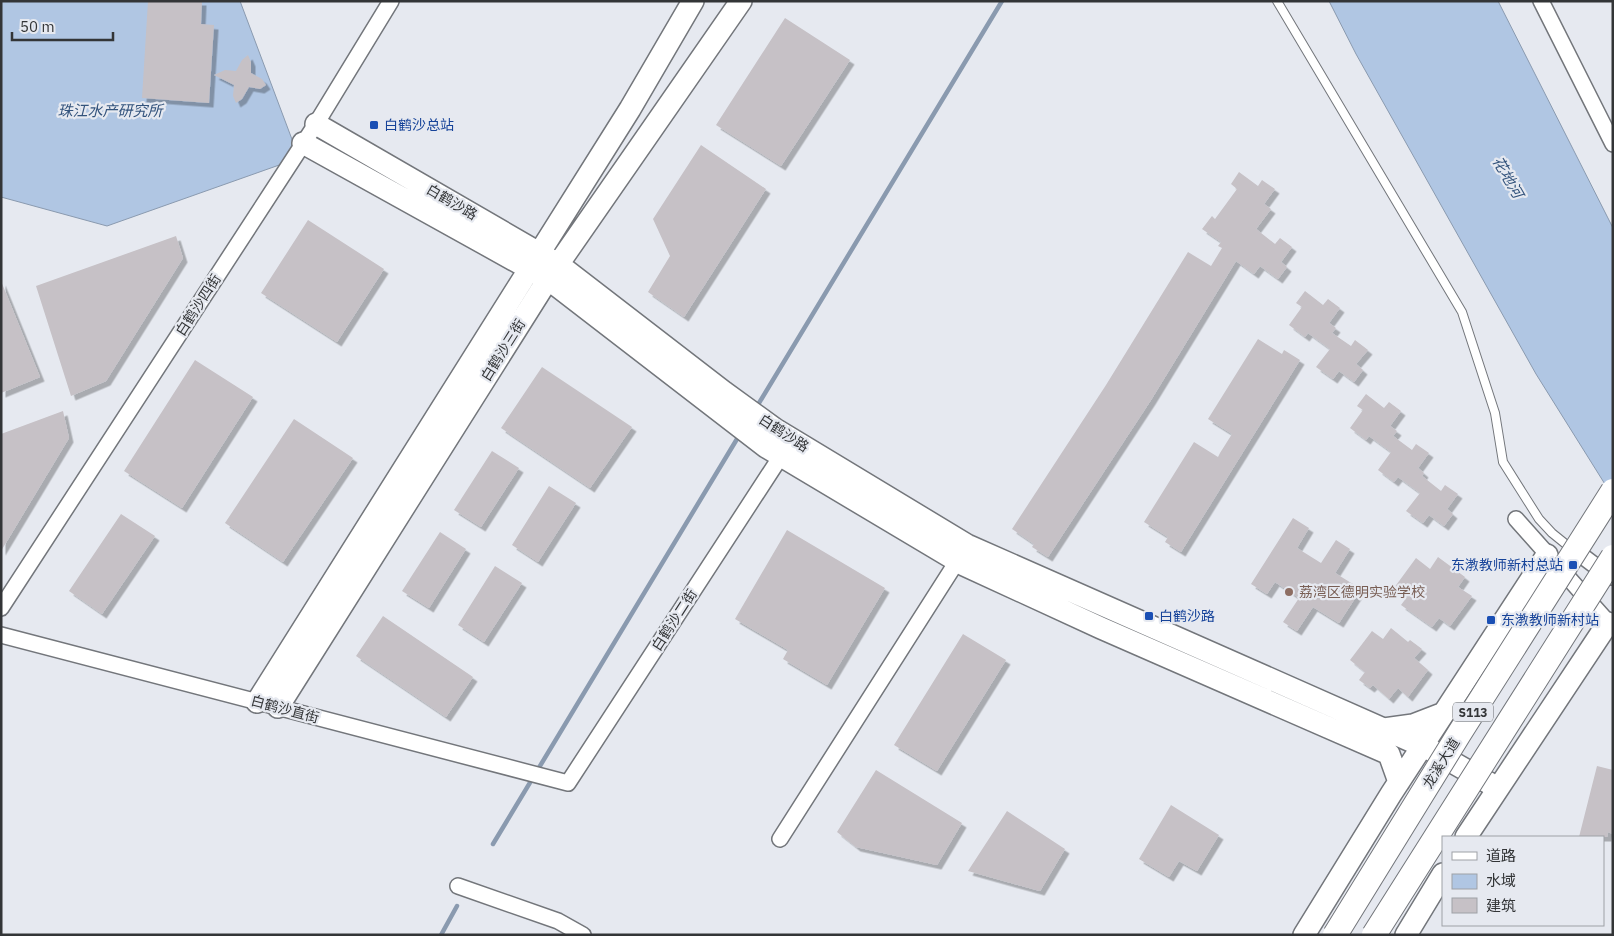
<svg xmlns="http://www.w3.org/2000/svg" width="1614" height="936" viewBox="0 0 1614 936" font-family="'IBM Plex Sans','Noto Sans SC',sans-serif">
  <style>
    .water { fill: #b0c6e3; stroke: #8a9aaf }
    .lines { fill: none; stroke-linecap: round; stroke-linejoin: round }
    .stream { stroke: #8a9aaf; stroke-width: 4.5 }
    .building { fill: #c6c1c6; filter: url(#shadow) }
    .lane-casing { stroke: #73767b; stroke-width: 10 }
    .street-casing { stroke: #73767b; stroke-width: 18 }
    .secondary-casing { stroke: #73767b; stroke-width: 24 }
    .lane { stroke: #fff; stroke-width: 8 }
    .street { stroke: #fff; stroke-width: 15 }
    .secondary { stroke: #fff; stroke-width: 21 }
    .primary-bridge-casing { stroke: #73767b; stroke-width: 26; stroke-linecap: butt }
    .primary-bridge { stroke: #fff; stroke-width: 24 }
    .transit-dot { fill: #1a4fb4; stroke: #e6e9f0; stroke-width: 2 }
    .education-dot { fill: #8d6e63; stroke: #e6e9f0; stroke-width: 2 }
    .labels { text-anchor: middle; dominant-baseline: central; stroke-width: 4.5; stroke-linejoin: round; paint-order: stroke }
    .shield { fill: #e6e9f0; stroke: #696b6e; stroke-width: 1 }
    .shield-label { font-size: 12px; font-weight: bold; fill: #333537 }
    .transit-label { font-size: 14px; fill: #164399; stroke: #e6e9f0; text-anchor: start }
    .street-label { font-size: 14px; fill: #333537; stroke: #e6e9f0 }
    .education-label { font-size: 14px; fill: #785e54; stroke: #e6e9f0; text-anchor: start }
    .water-label { font-size: 15px; font-style: italic; fill: #33537c; stroke: #e6e9f0 }
  </style>
  <defs>
    <filter id="shadow"><feDropShadow dx="4.5" dy="4.5" stdDeviation="0" flood-color="#0004"/></filter>
  </defs>
  <rect width="100%" height="100%" fill="#e6e9f0"/>
  <path class="water" d="M1,1H240L299,158L107,226L1,197Z
    M1329,1H1498L1613,228V497L1536,374L1356,54Z"/>
  <g class="lines">
    <path class="stream" d="M756,408L1002,1
      M493,844L740,434
      M441,935L457,906"/>
  </g>
  <path class="building" d="M148,1H202L201,24L214,25L209,103L142,98Z
    M785,18L850,60L781,166L716,125Z
    M248,55L251,62V73L262,79L266,85L260,89L249,87L242,99L236,103L233,96L234,85L214,75L225,70L236,71L242,60Z
    M701,145L766,189L684,317L648,292L670,256L653,219Z
    M1239,172L1258,186L1262,180L1275,189L1264,204L1271,209L1256,229L1275,244L1280,238L1292,247L1281,262L1287,267L1278,279L1260,266L1254,274L1236,261L1151,400L1048,557L1032,547L1034,544L1012,529L1106,385L1188,252L1211,266L1222,248L1218,246L1221,242L1202,229L1212,216L1215,219L1237,189L1231,184Z
    M308,220L384,269L337,342L261,293Z
    M176,236L183,258L106,381L71,396L36,286Z
    M1,281L40,377L1,393Z
    M1305,291L1323,305L1328,299L1340,308L1329,323L1336,328L1332,333L1351,346L1355,340L1368,350L1356,364L1363,370L1354,382L1339,371L1333,379L1316,367L1330,349L1308,333L1305,337L1289,325L1302,307L1296,303Z
    M1258,339L1282,354L1284,350L1300,360L1181,552L1165,542L1168,537L1144,522L1194,442L1218,457L1220,453L1232,434L1208,419Z
    M195,360L253,397L182,508L124,471Z
    M542,367L632,427L590,488L501,428Z
    M1366,394L1384,408L1389,402L1401,411L1390,426L1397,431L1393,436L1412,450L1416,444L1429,453L1418,468L1424,473L1422,476L1441,491L1445,485L1458,494L1447,509L1453,514L1444,526L1429,515L1423,523L1406,511L1420,493L1398,477L1394,482L1378,470L1391,452L1369,436L1366,440L1350,428L1363,410L1357,406Z
    M63,411L69,438L1,551V434Z
    M294,419L353,458L283,562L225,523Z
    M492,451L519,468L481,527L454,510Z
    M549,486L576,503L538,562L512,545Z
    M121,514L155,536L102,614L69,591Z
    M1293,518L1309,528L1297,548L1321,563L1336,540L1350,549L1335,573L1361,589L1339,623L1313,607L1297,631L1283,622L1299,598L1275,582L1267,594L1251,584Z
    M787,530L885,588L827,685L783,659L788,650L735,619Z
    M440,532L466,549L429,608L402,591Z
    M1438,557L1465,577L1458,587L1472,596L1450,626L1439,618L1432,627L1401,605L1407,597L1394,588L1416,558L1430,569Z
    M495,566L522,583L484,642L458,625Z
    M383,616L473,677L446,717L356,656Z
    M1391,628L1408,642L1410,640L1422,649L1414,658L1428,670L1408,697L1398,688L1389,699L1373,685L1370,688L1359,680L1365,672L1350,660L1372,631L1383,639Z
    M963,634L1006,660L937,771L894,745Z
    M1597,766L1613,770V834L1608,832L1607,837H1579Z
    M876,770L962,823L937,865L856,847L837,832Z
    M1171,805L1219,835L1197,871L1179,861L1169,877L1139,859Z
    M1007,811L1065,849L1040,891L968,871Z"/>
  <g class="lines">
    <defs>
      <path id="lane" d="M1277,1L1462,312L1495,413L1503,462L1539,519L1552,533L1573,550"/>
      <path id="street" d="M1541,1L1613,144
        M1516,519L1613,628
        M1585,558L1610,577
        M1,608L316,124L391,1
        M1,635L568,783L781,456
        M780,839L963,552
        M458,886L558,921L583,935"/>
      <path id="secondary" d="M316,124L558,264L724,392L775,429L967,545L1422,746
        M303,143L548,279L766,447L964,565L1101,628L1389,754L1399,782
        M257,702L630,109L693,1
        M278,707L548,279L741,1
        M1384,729L1413,725L1444,713
        M1429,749L1489,783
        M1466,837L1608,623
        M1304,935L1391,794L1547,555
        M1406,935L1443,874"/>
    </defs>
    <use href="#lane" class="lane-casing"/>
    <use href="#street" class="street-casing"/>
    <use href="#secondary" class="secondary-casing"/>
    <use href="#lane" class="lane"/>
    <use href="#street" class="street"/>
    <use href="#secondary" class="secondary"/>
    <defs>
      <path id="primary-bridge" d="M1335,935L1459,734L1613,491
        M1374,935L1613,557"/>
    </defs>
    <use href="#primary-bridge" class="primary-bridge-casing"/>
    <use href="#primary-bridge" class="primary-bridge"/>
  </g>
  <g class="transit-dot">
    <rect x="369" y="120" width="10" height="10" rx="2.5"/>
    <rect x="1568" y="560" width="10" height="10" rx="2.5"/>
    <rect x="1144" y="611" width="10" height="10" rx="2.5"/>
    <rect x="1486" y="615" width="10" height="10" rx="2.5"/>
  </g>
  <circle class="education-dot" cx="1289" cy="592" r="5"/>
  <g class="labels">
    <rect class="shield" x="1453" y="702.5" width="40" height="19" rx="4"/>
    <g class="shield-label">
      <text x="1473" y="712">S113</text>
    </g>
    <g class="transit-label">
      <text x="384" y="125">白鹤沙总站</text>
      <text x="1563" y="565" text-anchor="end">东漖教师新村总站</text>
      <text x="1159" y="616">白鹤沙路</text>
      <text x="1501" y="620">东漖教师新村站</text>
    </g>
    <g class="street-label">
      <text transform="translate(452 202) rotate(30)">白鹤沙路</text>
      <text transform="translate(198 305) rotate(-57)">白鹤沙四街</text>
      <text transform="translate(503 350) rotate(-58)">白鹤沙三街</text>
      <text transform="translate(784 433) rotate(33)">白鹤沙路</text>
      <text transform="translate(674 620) rotate(-57)">白鹤沙二街</text>
      <text transform="translate(285 709) rotate(15)">白鹤沙直街</text>
      <text transform="translate(1441 763) rotate(-58)">龙溪大道</text>
    </g>
    <g class="education-label">
      <text x="1299" y="592">荔湾区德明实验学校</text>
    </g>
    <g class="water-label">
      <text x="110" y="110">珠江水产研究所</text>
      <text transform="translate(1508 177) rotate(60)">花地河</text>
    </g>
  </g>
  <rect width="1614" height="936" fill="none" stroke="#333537" stroke-width="5"/>
  <rect x="1442" y="836" width="162" height="90" fill="#e6e9f0" stroke="#9ea1a6"/>
  <rect x="1452" y="852" width="25" height="8" fill="#ffffff" stroke="#9ea1a6"/>
  <text x="1486" y="861" font-size="15" fill="#333537">道路</text>
  <rect x="1452" y="874" width="25" height="15" fill="#b0c6e3" stroke="#9ea1a6"/>
  <text x="1486" y="886" font-size="15" fill="#333537">水域</text>
  <rect x="1452" y="898" width="25" height="15" fill="#c6c1c6" stroke="#9ea1a6"/>
  <text x="1486" y="911" font-size="15" fill="#333537">建筑</text>
  <path d="M12 32v8h101v-8" fill="none" stroke="#333537" stroke-width="2.5"/>
  <text x="20" y="32" font-size="15" fill="#333537" stroke="#e6e9f0" stroke-width="4" paint-order="stroke">50 m</text>
</svg>
